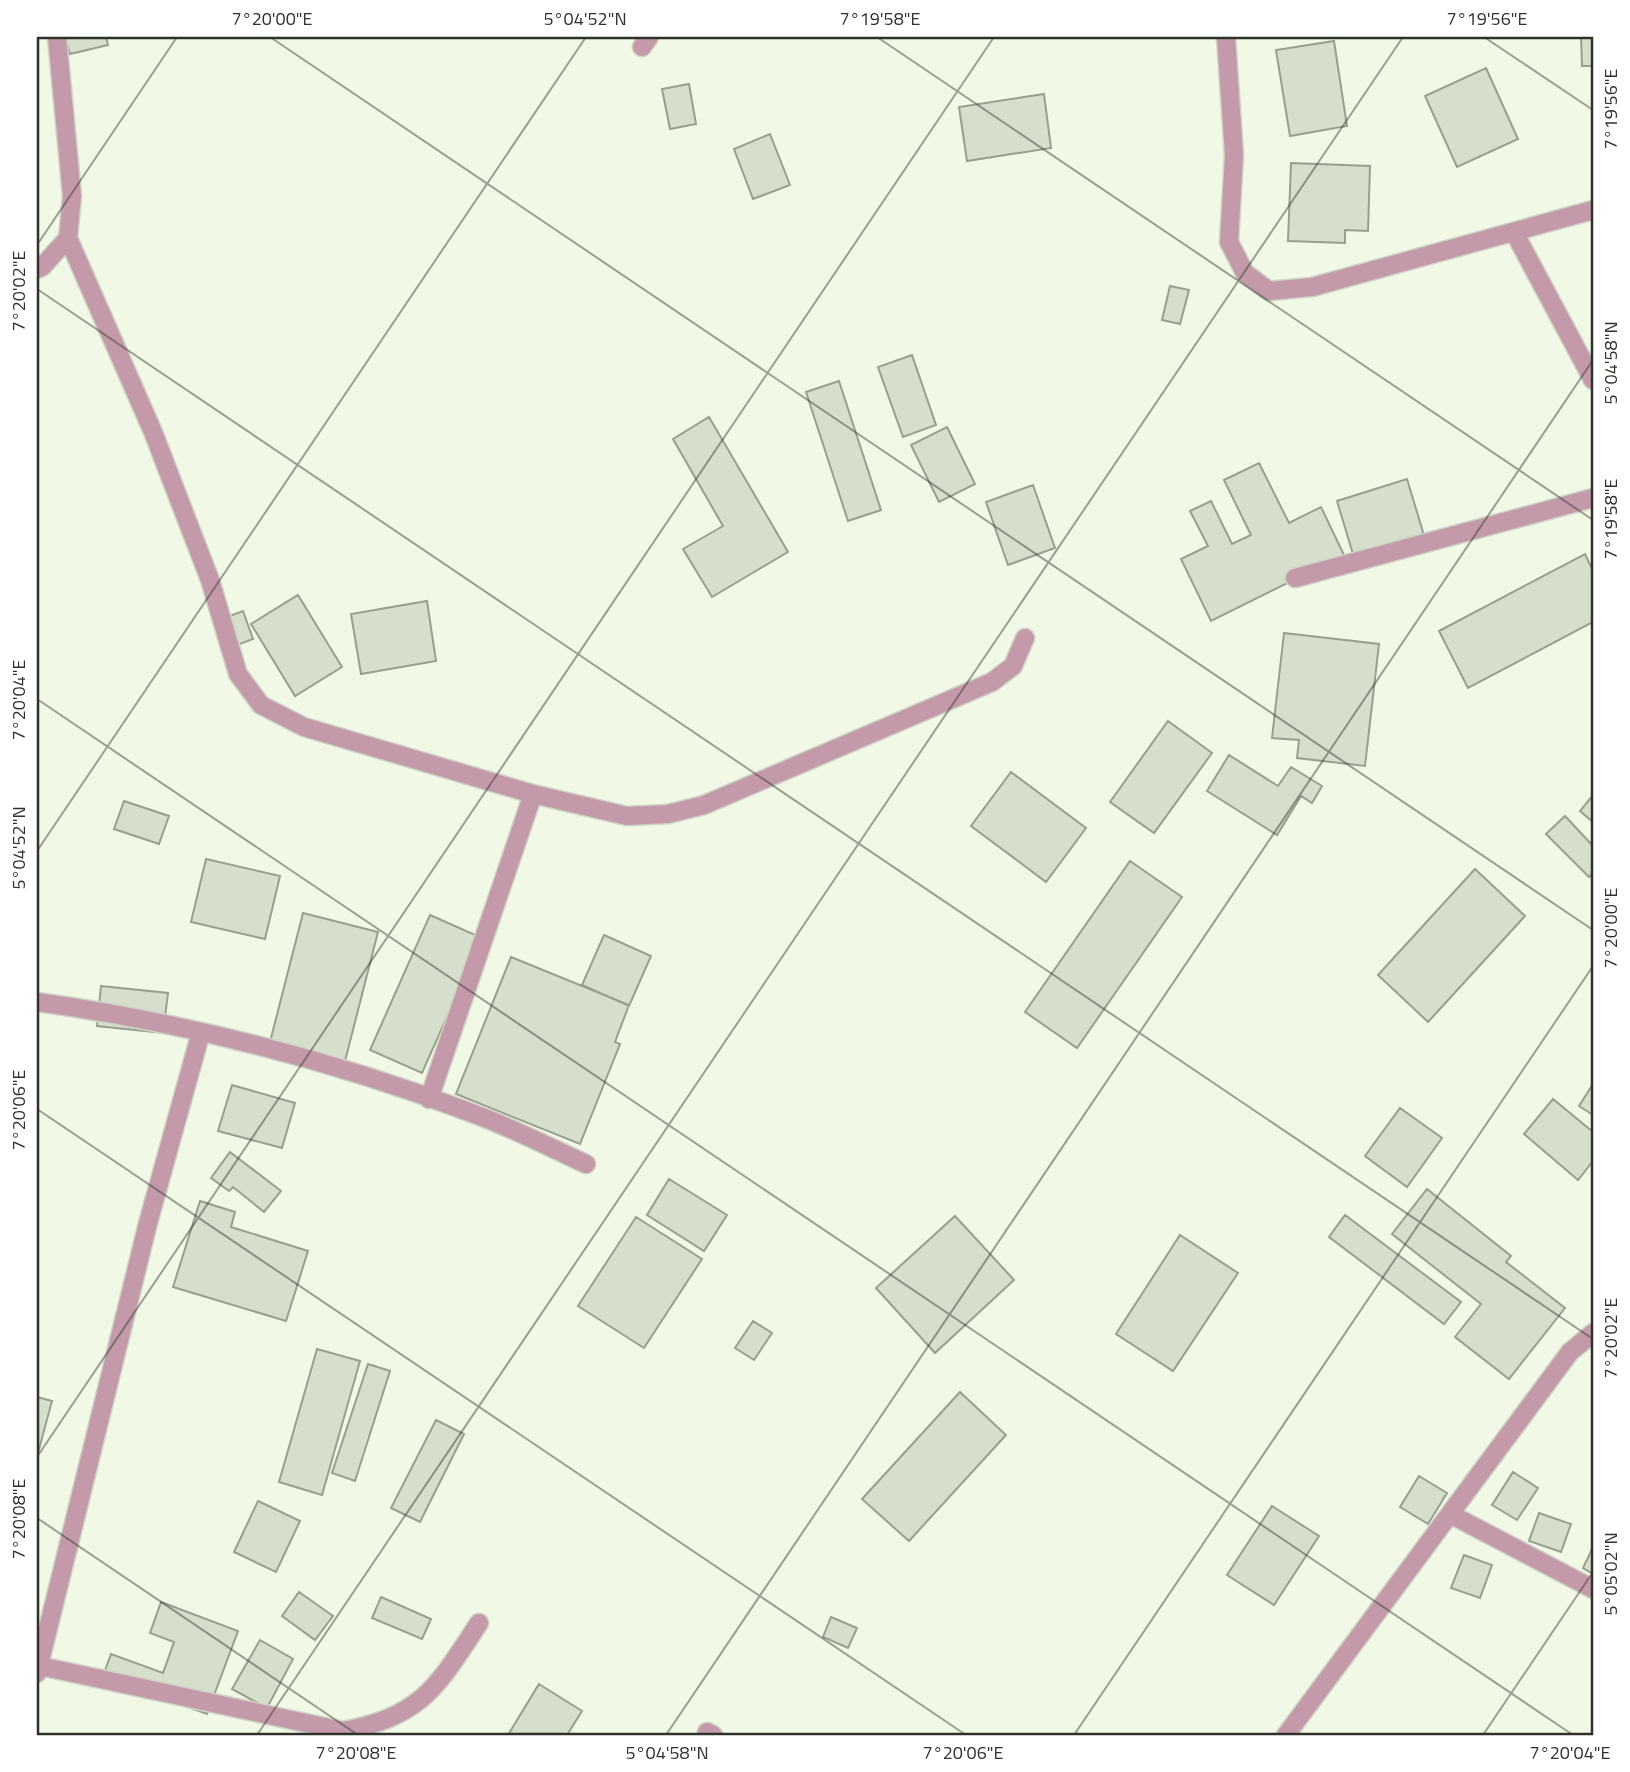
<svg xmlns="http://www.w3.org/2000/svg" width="1630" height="1772" viewBox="0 0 1630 1772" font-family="'Titillium Web',sans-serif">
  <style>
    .building { fill: #d6decc; stroke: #989f8e; stroke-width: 2 }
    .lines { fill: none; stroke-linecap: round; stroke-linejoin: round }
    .minor-casing { stroke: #ced5c4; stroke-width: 21 }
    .minor { stroke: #c49aaa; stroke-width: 18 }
    .ticks { fill: none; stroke: #2f322b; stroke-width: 2; stroke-opacity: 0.45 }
    .neatline { fill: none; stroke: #2f322b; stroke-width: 2.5 }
    .ticks-label { font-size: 18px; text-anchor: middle; fill: #2f322b }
  </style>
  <rect width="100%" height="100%" fill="#f1f9e6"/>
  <path class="building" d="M65,37H106L108,45L70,54Z
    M1581,37H1593V66H1582Z
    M1334,41L1347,126L1290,136L1276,50Z
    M1486,68L1518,139L1457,167L1425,96Z
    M689,84L696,124L670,129L662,89Z
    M1044,94L1051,148L967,161L959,107Z
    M770,134L790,185L753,199L734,149Z
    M1291,163L1370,166L1368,231L1345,230V243L1288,241Z
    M1170,286L1189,290L1180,324L1162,320Z
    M912,355L936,425L903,437L878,367Z
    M839,381L881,510L848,521L806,392Z
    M709,417L788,552L712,597L683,549L723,526L673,439Z
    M947,427L975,484L939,502L911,445Z
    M1259,463L1289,523L1321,507L1344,555L1211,621L1181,559L1208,546L1190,511L1211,501L1232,544L1251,535L1224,480Z
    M1407,479L1426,542L1356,564L1337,501Z
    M1033,485L1055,548L1008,565L986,502Z
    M1585,554L1593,571V622L1468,688L1439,631Z
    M298,595L342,667L295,696L251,624Z
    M427,601L436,661L361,674L351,614Z
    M243,611L253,639L227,649L216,621Z
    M1284,633L1379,644L1365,766L1297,758L1299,740L1272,738Z
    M1168,721L1212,753L1154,833L1110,802Z
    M1229,755L1278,786L1291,767L1322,786L1312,803L1301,796L1277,835L1207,791Z
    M1011,772L1086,828L1046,882L971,826Z
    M1593,795V822L1580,811Z
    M124,801L169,816L159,844L114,829Z
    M1565,816L1593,846V873L1589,877L1546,834Z
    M206,859L280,876L265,939L191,922Z
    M1130,861L1182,897L1077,1048L1025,1012Z
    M1475,869L1525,916L1428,1022L1378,975Z
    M303,913L378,932L344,1065L269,1046Z
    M430,915L482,938L422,1073L370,1050Z
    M604,935L651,956L629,1006L582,985Z
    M511,957L629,1005L615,1042L620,1044L580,1144L456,1094Z
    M101,986L168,993L163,1033L97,1026Z
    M1593,1084V1115L1579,1106Z
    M232,1085L295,1103L282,1148L218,1131Z
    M1553,1099L1593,1132V1161L1578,1180L1524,1134Z
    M1400,1108L1442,1138L1407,1187L1365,1156Z
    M230,1152L281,1191L264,1212L233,1187L229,1191L211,1178Z
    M669,1179L727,1215L704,1251L647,1215Z
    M1427,1189L1511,1256L1506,1262L1565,1308L1509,1379L1455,1337L1481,1304L1392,1234Z
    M200,1201L235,1212L231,1227L308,1251L286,1321L173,1287Z
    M1345,1215L1461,1302L1444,1324L1329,1237Z
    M955,1216L1014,1280L935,1353L876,1288Z
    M636,1217L702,1259L644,1348L578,1306Z
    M1180,1235L1238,1273L1173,1371L1116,1334Z
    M753,1321L772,1333L754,1360L735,1348Z
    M317,1349L360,1361L322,1495L279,1482Z
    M368,1364L390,1371L355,1481L332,1473Z
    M960,1392L1006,1435L909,1541L862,1499Z
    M37,1397L52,1401L38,1453L37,1452Z
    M436,1420L464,1434L420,1522L391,1508Z
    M1513,1472L1538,1488L1517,1520L1492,1505Z
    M1419,1476L1447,1493L1428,1524L1400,1507Z
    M258,1501L300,1521L276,1572L234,1552Z
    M1272,1506L1319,1536L1274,1605L1227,1575Z
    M1539,1513L1571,1524L1561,1552L1529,1541Z
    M1593,1547V1574L1583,1568Z
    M1464,1555L1492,1565L1480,1598L1451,1588Z
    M299,1592L333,1616L315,1640L282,1616Z
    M381,1597L431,1619L422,1639L372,1618Z
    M161,1602L238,1631L207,1714L103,1676L111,1654L163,1673L174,1642L150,1633Z
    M831,1617L857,1628L848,1648L823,1637Z
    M260,1640L293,1659L267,1708L232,1689Z
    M539,1684L582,1711L567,1735H508Z"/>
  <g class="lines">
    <defs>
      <path id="minor" d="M1226,37L1234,155L1229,242L1245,273L1269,291L1312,287L1593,210
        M642,47L649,37
        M1514,232L1593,380
        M68,238L153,432L210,580L238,674L261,705L304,727L533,794L627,816L668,814L704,805L992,682L1013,666L1025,638
        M37,269L42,267L68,238L72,196L57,37
        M1295,578L1593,498
        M37,1002C182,1022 332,1060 469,1112C509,1126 547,1146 586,1164
        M429,1099L533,794
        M1450,1514L1593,1589
        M40,1666L343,1731C422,1716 437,1687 479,1623
        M37,1673L148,1223L201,1032
        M707,1732L713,1735
        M1286,1735L1570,1352L1593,1333"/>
    </defs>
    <use href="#minor" class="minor-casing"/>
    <use href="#minor" class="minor"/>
  </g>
  <path class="ticks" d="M270,37L1593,930M877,37L1593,520M1484,37L1593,110M37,245L177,37M37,289L1593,1339M37,699L1573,1735M37,851L586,37M37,1109L966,1735M37,1457L994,37M37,1518L358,1735M257,1735L1403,37M666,1735L1593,360M1074,1735L1593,966M1483,1735L1593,1572"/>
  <rect width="1630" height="1772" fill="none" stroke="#ffffff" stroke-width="77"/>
  <rect x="38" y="38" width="1554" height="1696" class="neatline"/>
  <g class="ticks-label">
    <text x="272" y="25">7°20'00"E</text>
    <text x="585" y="25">5°04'52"N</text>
    <text x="880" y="25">7°19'58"E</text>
    <text x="1487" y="25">7°19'56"E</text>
    <text transform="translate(1611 109) rotate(-90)" y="6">7°19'56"E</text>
    <text transform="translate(19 291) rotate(-90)" y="6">7°20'02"E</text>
    <text transform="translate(1611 363) rotate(-90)" y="6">5°04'58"N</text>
    <text transform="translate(1611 519) rotate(-90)" y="6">7°19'58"E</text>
    <text transform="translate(19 700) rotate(-90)" y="6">7°20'04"E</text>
    <text transform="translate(19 848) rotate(-90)" y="6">5°04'52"N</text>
    <text transform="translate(1611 928) rotate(-90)" y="6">7°20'00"E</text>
    <text transform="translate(19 1110) rotate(-90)" y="6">7°20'06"E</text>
    <text transform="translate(1611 1338) rotate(-90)" y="6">7°20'02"E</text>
    <text transform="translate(19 1519) rotate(-90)" y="6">7°20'08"E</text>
    <text transform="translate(1611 1574) rotate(-90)" y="6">5°05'02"N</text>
    <text x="356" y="1759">7°20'08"E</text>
    <text x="667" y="1759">5°04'58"N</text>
    <text x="963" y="1759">7°20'06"E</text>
    <text x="1570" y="1759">7°20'04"E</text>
  </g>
</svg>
